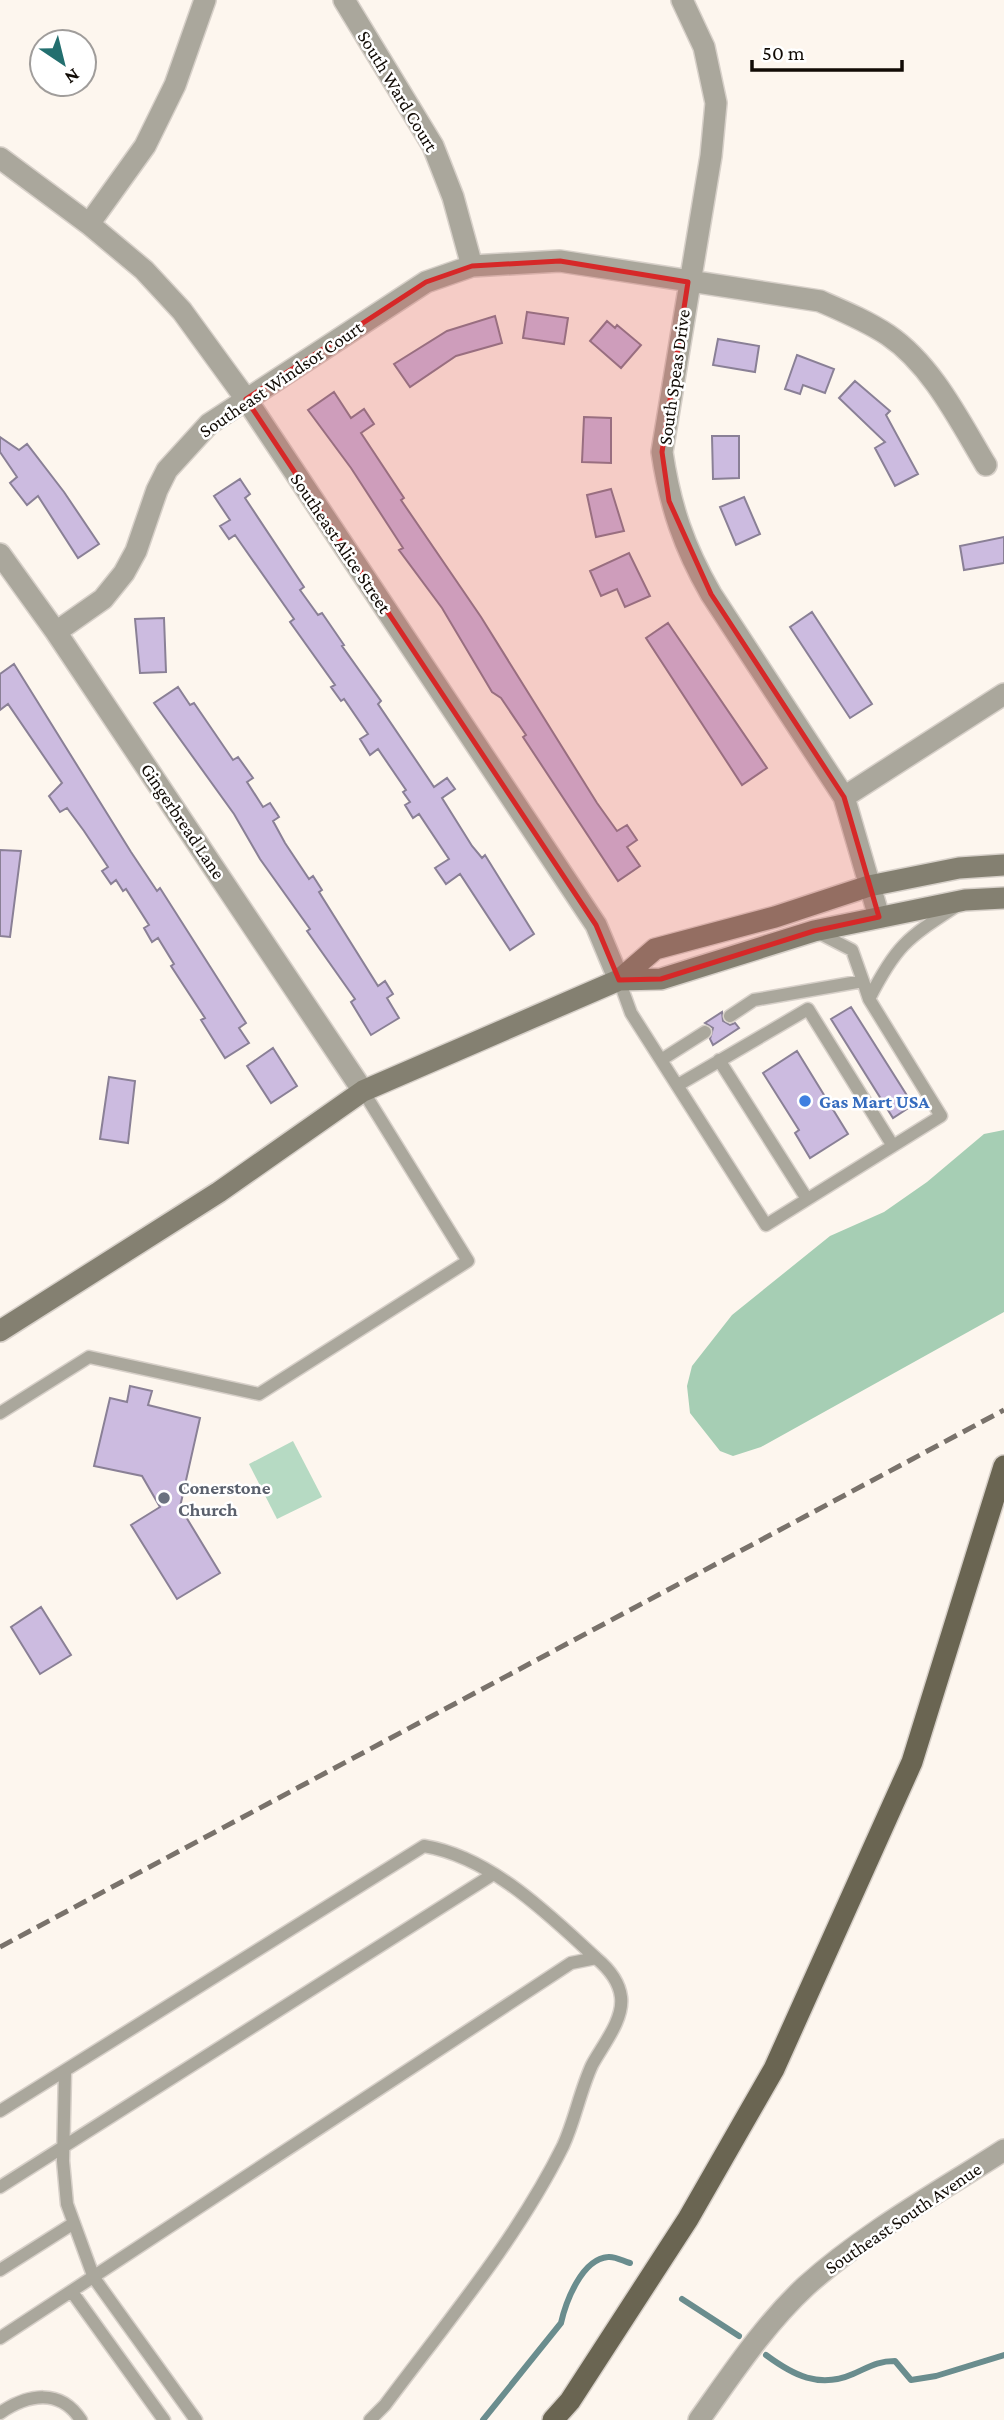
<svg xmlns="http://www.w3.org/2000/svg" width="1004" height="2420" viewBox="0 0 1004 2420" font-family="'Crimson Pro',serif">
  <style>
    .green { fill: #b6dac3 }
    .forest { fill: #a6ceb4 }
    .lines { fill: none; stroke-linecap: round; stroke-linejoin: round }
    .stream { stroke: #6a8d8e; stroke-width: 6 }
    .building { fill: #ccbbe0; stroke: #8a8096; stroke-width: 2 }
    .lane-casing { stroke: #d7d0c9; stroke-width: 15 }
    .street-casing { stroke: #d7d0c9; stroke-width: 24 }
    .secondary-casing { stroke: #d7d0c9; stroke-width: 24 }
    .primary-casing { stroke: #d7d0c9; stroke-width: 24 }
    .lane { stroke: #aaa79c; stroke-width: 12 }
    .street { stroke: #aaa79c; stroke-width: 21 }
    .secondary { stroke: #848071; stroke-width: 21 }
    .primary { stroke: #6a6552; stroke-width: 21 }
    .rail { stroke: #79726b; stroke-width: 5; stroke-dasharray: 14 7; stroke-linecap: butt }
    .marked { fill: #d62828; fill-opacity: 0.2; stroke: #d62828; stroke-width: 5; stroke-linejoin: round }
    .shop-dot { fill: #3f7fe0; stroke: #fff; stroke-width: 2.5 }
    .worship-dot { fill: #6b7280; stroke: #fff; stroke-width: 2.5 }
    .labels { text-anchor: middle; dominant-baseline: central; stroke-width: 5; stroke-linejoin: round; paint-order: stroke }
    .street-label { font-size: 19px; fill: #110b05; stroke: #fff }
    .shop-label { font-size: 19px; font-weight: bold; fill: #366cbe; stroke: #fff; text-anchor: start }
    .worship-label { font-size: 19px; font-weight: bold; fill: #5b616d; stroke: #fff; text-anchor: start }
  </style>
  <rect width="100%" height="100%" fill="#fdf6ee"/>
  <path class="green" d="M293,1441L322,1497L277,1519L249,1464Z"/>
  <path class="forest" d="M1004,1130V1312L761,1447L733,1456L720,1451L690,1413L687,1386L692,1366L732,1315L830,1236L884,1212L927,1182L984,1134Z"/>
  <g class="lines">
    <path class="stream" d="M682,2299L739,2336
      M766,2355C793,2375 819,2389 853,2374C869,2367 877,2361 895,2361L911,2380L936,2376L1004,2355
      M483,2420L561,2323C566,2301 582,2259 608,2257C615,2256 623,2261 630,2263"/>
  </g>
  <path class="building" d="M527,312L568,318L564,344L523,338Z
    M495,316L502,343L456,356L410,387L394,364L447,331Z
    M607,321L615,328L617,325L641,345L621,368L590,341Z
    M718,339L759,346L755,372L713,365Z
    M797,355L834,369L825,393L803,385L800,394L785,389Z
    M855,381L890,411L886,415L918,474L895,486L875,448L885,442L839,398Z
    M334,392L351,418L364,409L374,424L361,433L404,498L401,500L481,617L597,803L617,831L627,825L637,840L627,847L640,866L618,881L523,737L526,735L501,698L492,692L442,608L399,550L403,548L351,468L308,410Z
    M584,417L611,418V463L582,462Z
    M712,436H739V478L713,479Z
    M0,437L19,450L27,444L64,492L99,544L78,558L38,496L27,505L10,483L17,477L0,452Z
    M240,479L250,494L245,498L304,587L300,590L318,615L322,613L344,645L342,646L381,701L378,704L434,787L447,778L455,789L442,798L472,846L482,858L485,855L534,934L510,950L460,874L446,884L435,868L449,859L419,814L413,818L405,805L410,802L403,792L406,790L378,749L370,755L360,739L368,734L344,699L341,701L331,687L335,685L290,622L294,619L235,535L229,539L220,526L230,520L214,496Z
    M611,489L624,531L596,537L587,495Z
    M744,497L760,534L736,545L720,507Z
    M1004,537V563L964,570L960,546Z
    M629,553L650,596L625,607L617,589L601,596L590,571Z
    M812,612L872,704L850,718L790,627Z
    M164,618L166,672L140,673L135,619Z
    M668,623L767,768L742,785L646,638Z
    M14,664L131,852L157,891L160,888L246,1023L239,1028L249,1043L225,1058L201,1020L205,1018L171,966L174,964L158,938L152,942L144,928L149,925L126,889L123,891L116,880L111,884L102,871L108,867L84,831L67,808L60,812L49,796L62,783L8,704L0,710V674Z
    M178,687L190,705L194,703L233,760L238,757L253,778L247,782L263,807L270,803L279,817L273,821L285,843L309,879L313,876L322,890L319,892L378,986L385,981L393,994L387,998L399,1018L371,1035L351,1002L355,999L307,931L310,929L260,859L234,814L154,703Z
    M0,850L21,851L10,937L0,936Z
    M851,1007L913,1105L893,1118L831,1019Z
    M722,1012L723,1021L730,1025L735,1023L739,1028L713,1045L710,1039L713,1028L705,1023Z
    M273,1048L297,1086L271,1103L247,1066Z
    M797,1051L848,1134L810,1158L795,1133L799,1130L763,1073Z
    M109,1077L135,1081L128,1143L100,1139Z
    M130,1386L152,1391L148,1405L200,1418L180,1507L220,1573L177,1599L131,1525L160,1507L142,1476L94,1466L110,1398L127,1402Z
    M41,1607L71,1655L40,1674L11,1627Z"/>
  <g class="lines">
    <defs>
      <path id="lane" d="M817,932L852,950L863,981
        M619,980L631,1013L766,1225L941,1116L869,999L863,981L754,1000L730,1016
        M869,999C896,946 906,939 955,907
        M661,1060L705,1032
        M719,1060L807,1199
        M678,1085L808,1009L893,1146
        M0,1413L89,1357L259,1394L468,1261L363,1091
        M65,2072L63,2161L67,2204L94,2278L196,2420
        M0,2111L424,1846C491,1857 548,1914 596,1958
        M0,2187L492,1875
        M0,2270L74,2223
        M72,2292L164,2420
        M0,2338L571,1963L596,1958C608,1968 619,1980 621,1997C624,2020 602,2046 592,2065C580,2091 575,2120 563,2146C517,2239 447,2322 385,2405L370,2420
        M0,2413C28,2394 60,2388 81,2420"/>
      <path id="street" d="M344,0L433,146L453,197L472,266
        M682,0L704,47L716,103L711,156L662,452C670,506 684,547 711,594L844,797L879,917
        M0,158L89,224L144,270L182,311L246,399L596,925L619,980
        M89,224L145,146L175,85L205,0
        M0,554L56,632L363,1091
        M56,632L103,599L124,573L136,551L157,490L167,470L209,424L426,282L472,266L560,261L820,301C843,311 867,321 888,335C932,365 959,420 986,465
        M844,797L1004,694
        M699,2420C732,2374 764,2325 806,2286C865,2233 937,2193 1004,2150"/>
      <path id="secondary" d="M619,980L661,979L814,931L965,900L1004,898
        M0,1331L219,1192L363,1091L619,980L655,949L775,917L869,886L959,868L1004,865"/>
      <path id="primary" d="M553,2420L570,2401L688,2219L774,2069L912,1762L1004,1466"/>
    </defs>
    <use href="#lane" class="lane-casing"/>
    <use href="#street" class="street-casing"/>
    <use href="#secondary" class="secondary-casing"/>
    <use href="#primary" class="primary-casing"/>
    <use href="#lane" class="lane"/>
    <use href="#street" class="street"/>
    <use href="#secondary" class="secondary"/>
    <use href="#primary" class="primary"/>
    <path class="rail" d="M0,1947L1004,1410"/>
  </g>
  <path class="marked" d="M560,261L688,282L662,452L669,501L711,594L844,797L879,917L814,931L661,979L619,980L596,925L246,399L426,282L472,266Z"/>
  <circle class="shop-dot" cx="805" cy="1101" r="7"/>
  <circle class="worship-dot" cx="164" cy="1498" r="7"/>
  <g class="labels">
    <g class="street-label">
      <text transform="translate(398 91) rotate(59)">South Ward Court</text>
      <text transform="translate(674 377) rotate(-82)">South Speas Drive</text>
      <text transform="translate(281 379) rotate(-34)">Southeast Windsor Court</text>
      <text transform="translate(341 543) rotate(56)">Southeast Alice Street</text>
      <text transform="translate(183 821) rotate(56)">Gingerbread Lane</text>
      <text transform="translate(903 2218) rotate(-34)">Southeast South Avenue</text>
    </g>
    <g class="shop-label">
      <text x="819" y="1101">Gas Mart USA</text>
    </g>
    <g class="worship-label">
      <text x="178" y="1487">Conerstone<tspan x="178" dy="22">Church</tspan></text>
    </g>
  </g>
  <g transform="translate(63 63) rotate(145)"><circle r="33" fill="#ffffff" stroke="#a09d9b" stroke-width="2"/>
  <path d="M0-5L12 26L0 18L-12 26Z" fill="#236f6f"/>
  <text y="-10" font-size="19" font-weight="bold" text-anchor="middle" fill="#110b05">N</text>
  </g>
  <path d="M752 60v10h150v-10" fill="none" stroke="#110b05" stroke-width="3.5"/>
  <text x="762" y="60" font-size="21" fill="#110b05" stroke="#ffffff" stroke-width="5" paint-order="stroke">50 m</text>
</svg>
